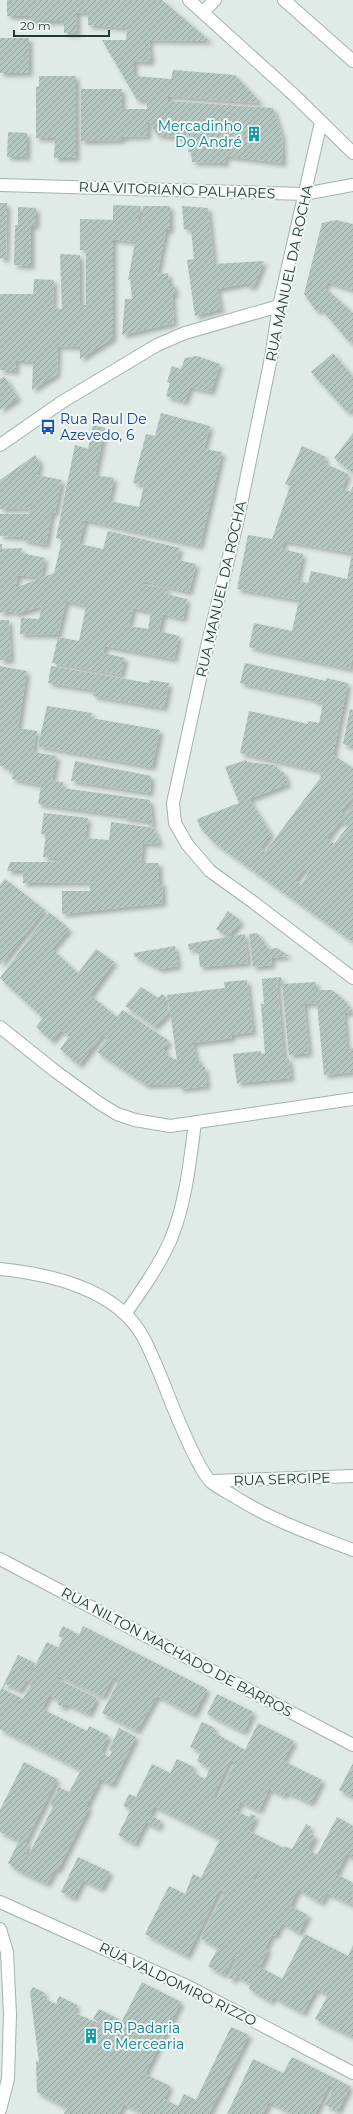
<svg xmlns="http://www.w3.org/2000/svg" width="353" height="2114" viewBox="0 0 353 2114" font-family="Montserrat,sans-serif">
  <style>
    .building { fill: url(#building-hatch); fill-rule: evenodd; filter: url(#shadow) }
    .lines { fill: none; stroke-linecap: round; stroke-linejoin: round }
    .minor-casing { stroke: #a3b2ad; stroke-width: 14 }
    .minor { stroke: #fff; stroke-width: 12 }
    .labels { text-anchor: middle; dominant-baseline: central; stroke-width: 4; stroke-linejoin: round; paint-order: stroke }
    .culture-label { font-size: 14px; fill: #0d838f; stroke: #f0f7f4; text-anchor: end }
    .street-label { font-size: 14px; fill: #213a34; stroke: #f0f7f4 }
    .transit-label { font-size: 14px; fill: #164399; stroke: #f0f7f4; text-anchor: start }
  </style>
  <defs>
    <pattern id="building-hatch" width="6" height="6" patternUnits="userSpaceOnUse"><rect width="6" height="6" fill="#b5c5bf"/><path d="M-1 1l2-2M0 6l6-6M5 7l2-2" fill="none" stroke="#93a19c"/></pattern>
    <filter id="shadow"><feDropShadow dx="3.5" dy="3.5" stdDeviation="2" flood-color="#0004"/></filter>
  </defs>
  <rect width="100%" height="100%" fill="#e0eae6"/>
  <path class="building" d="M7,0H162L210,41L149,40L151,62L134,61V76L171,79L173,70L235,75L261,103L168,96V101L273,108L282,136L283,163L225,156L226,163L192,162L191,152H188L189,135L185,136V121L183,120V138L157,135L148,120V136L122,137V140L81,141V89H122V109H147V100H137L102,40H126L127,28L88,25V13L77,12V33H64V21H30V16H7Z
    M0,38H29V73H0Z
    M39,76H76V158H54L55,138H36V86L39,87Z
    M8,132L27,133V157H7Z
    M0,203H7L6,259L0,258Z
    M113,205L141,206L138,223H143V206H170V230H166L157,275L168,273L169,284H174L175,295H172L174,323L122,335L125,299H132L130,279L128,280L135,242L113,239V338L80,359V347L58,346L57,374L32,390L33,362L16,360V371L0,370V294H33L34,279L54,280L53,308L62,309L60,254L80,255V305H86V250H80V219L113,220Z
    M182,206L208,208L214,264L264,261L254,286L247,287V283L217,289L221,309L195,316L187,260L194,259L191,229H184Z
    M18,207L36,208V225L31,226V266L14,265L15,225H18Z
    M336,220L353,224V290L327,282L325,288L353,313V336L351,344L321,309L317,312L304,294L322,223Z
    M333,353L353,377V408L348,413L311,372Z
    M197,356L220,364L211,392L190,387L185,402L166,396L170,383L167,382L172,366L181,369L185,358Z
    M4,376L18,398L0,410V379Z
    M161,413L210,426L204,449L222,452L200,546L85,520L79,544L103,549L108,531L180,548L177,560L196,564L189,592L144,581L143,584L167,589L166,594L187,599L183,619L163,614L159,631L179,636L174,659L105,646L103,653L125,658L121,675L52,663L58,637L79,641L86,606L66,601L58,635L20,634L21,618L39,619L42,606L15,614L14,611L0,613V544H2V549L22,548L21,553L45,558L41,578L18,575L15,588L54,573L62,540L56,538L75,445L88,449L93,425L105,428L95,475L114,478L109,501L139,507L144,485L133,483L146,434L155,436ZM133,608L151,612L148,629L129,626Z
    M353,433V473L334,458Z
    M302,446L326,457L324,463L348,474L342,488L350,492L353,486V656L350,669L249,647L254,623L292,631L299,600L237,589L248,535L272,539L290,486L285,484ZM284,541L352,553L347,579L311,571L308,583L297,581L303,554L282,549Z
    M35,455L40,463L37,475L62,480L55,513L52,512L46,545L23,540L24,537L0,536V514H29L30,508L0,509V480Z
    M0,620H9L11,660H0Z
    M245,663L326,681V678L348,683L333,755L353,768V791L351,794L353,797L341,811L345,815L353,804V942L213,842L200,827L197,819L239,803L225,767L246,760L247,762L275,765L281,772L283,771L288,784L249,799L271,834L260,848L265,852L321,777L319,774L321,771L240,753L249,711L308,724V721L319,723L323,703L313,701V699L240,683ZM340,821L348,826L334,844L327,838ZM304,869L309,872L301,885L295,880Z
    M0,666L27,671L18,728L37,731L33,752L57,756L52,781L63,782L62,788L150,800L153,826L148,825V821L124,818L125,816L38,804L41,785L12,779L13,771L7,770V767L0,766Z
    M51,666L149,683L150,680L169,683L164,708L93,696L94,690L48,683Z
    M47,706L92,713L91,718L160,730L152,767L38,746Z
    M350,709L353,710V747L343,744Z
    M75,761L151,776L150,793L71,781Z
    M44,813L88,818L85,838L109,840L111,822L154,828L160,844L143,843L141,863H159V882H162L163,903L62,914V891H90V883L105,882L23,883V871H7L10,862H57V858L43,857L46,834H41Z
    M5,879L45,910L0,965V885Z
    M228,911L241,921L228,937L216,929Z
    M49,912L69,929L52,949L78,973L96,949L114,962L90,995L117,1017L123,1010L169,1041L163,1050L167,1052L166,1055L177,1060L170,1011L155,1027L125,1006L141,987L158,998L162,994L167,998L163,1004L170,1011L167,995L225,988L224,982L247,980L253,1032L231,1035L232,1038L193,1043L196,1059H199L200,1067H205L207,1086L180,1089V1084L146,1085L97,1052L108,1038L103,1034L79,1065L60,1049L69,1037L61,1030L52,1041L36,1027L43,1018L0,978Z
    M257,933L269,949L277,948L289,956L271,958L272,965L253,967L249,934Z
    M245,934L248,963L200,967L198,949L189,950L188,944Z
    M175,946L178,966L160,969L134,956V953Z
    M281,977L282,982H277L284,1059L289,1058L291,1078L237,1083L233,1054L261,1051V1054H265L261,1004H264L262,979Z
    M316,982V990H332L343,999L353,1012L344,1013L347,1049L353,1048V1072L324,1075L317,1003L304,1004L309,1053L289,1055L282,984Z
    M63,1626L79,1635L83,1626L207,1689L194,1715L157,1696L137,1731L102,1713L119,1680L113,1677L103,1697L59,1676L57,1679L97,1698L89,1714L66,1704L64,1708L57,1704L59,1700L49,1695L42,1709L87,1731L89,1726L109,1736L101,1752L109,1757L112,1752L109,1750L119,1728L136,1737L112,1785L100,1779L86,1807L89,1808L58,1870L55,1869L47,1884L17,1870L8,1863L19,1841L0,1832V1810L24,1762L57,1779L25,1843L29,1845L25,1854L28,1856L53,1807L50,1805L59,1787L69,1792L81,1770L0,1729V1692L18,1655L35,1663L30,1671L32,1672L47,1642L58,1648L63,1638L58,1636ZM26,1680L32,1683L23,1699L3,1689L6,1684L20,1691Z
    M217,1694L253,1712L244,1732L207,1714Z
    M202,1722L215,1728L213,1732L245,1750L258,1723L294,1741L283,1761L322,1780L311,1803L286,1792L284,1796L269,1789L259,1811L240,1802L236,1811L249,1817L251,1814L256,1816L249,1831L284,1848V1846L292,1849L306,1824L311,1827L308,1832L315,1836L308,1850L317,1855L337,1817L353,1826V1860L350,1859L352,1855L347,1853L336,1874L353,1883L352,1905L327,1893L321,1903L298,1889L290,1906L308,1915L299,1933L282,1923L275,1936L272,1935L265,1949L268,1950L260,1967L282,1979L305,1934L348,1956L353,1945V2037L315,2019L328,1995L316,1989L303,2013L273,1997L271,2002L249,1989L251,1984L236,1976L234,1980L228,1978L237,1960L233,1958L224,1975L208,1966L218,1948L200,1938L225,1892L220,1889L187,1956L145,1934L169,1886L185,1894L193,1874L201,1878L220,1839L154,1806L150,1815L161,1821L158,1828L146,1822L135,1844L118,1835L131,1809L123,1806L129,1794L136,1797L152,1764L170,1773L177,1759L194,1767L192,1772L205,1779L210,1768L197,1761L201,1752L190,1747ZM230,1760L235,1762L217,1799L213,1797ZM258,1869L261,1871L256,1881L253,1879Z
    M353,1763V1797L339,1790Z
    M78,1857L110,1872L101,1889L83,1880L74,1898L61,1892Z
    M142,1982L181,2002L145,2074L170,2086L164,2099L178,2106L184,2094L196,2100L231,2027L249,2035L209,2114H143L124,2104L119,2114H64L67,2108L37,2092L36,2061L39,2062L30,1992L33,1987L45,1993L43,1998L56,2004L59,1996L77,2005L74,2013L111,2028L93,2019L99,2009L122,2021Z
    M292,2057L350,2086L338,2111L325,2105L334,2087L329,2085L315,2114H293L269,2102L263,2114H227L253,2059L283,2073Z"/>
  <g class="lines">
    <defs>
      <path id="minor" d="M189,0L294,95L353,153
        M284,0L353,61
        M203,12L215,0
        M321,122L279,306L271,358L238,519L206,651L173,803L175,823L187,844L210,871L253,902L353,978
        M0,185L304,194L353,185
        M0,445L62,402L157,345L185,333L279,306
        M0,1027L55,1071L99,1103L117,1114L135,1120L170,1126L353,1099
        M0,1269C49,1274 117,1289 143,1337C158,1365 168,1397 181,1426C187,1440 201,1472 211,1482C217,1487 225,1491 232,1495C269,1519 311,1534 353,1550
        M125,1314C142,1290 159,1266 171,1239C186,1202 190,1161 195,1122
        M211,1481L353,1476
        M0,1559L353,1745
        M0,1902L189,1987L353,2073
        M0,1929L7,1952L10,2014L8,2079L0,2110"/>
    </defs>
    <use href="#minor" class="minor-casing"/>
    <use href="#minor" class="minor"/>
  </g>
  <defs>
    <symbol id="building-bare" viewBox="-9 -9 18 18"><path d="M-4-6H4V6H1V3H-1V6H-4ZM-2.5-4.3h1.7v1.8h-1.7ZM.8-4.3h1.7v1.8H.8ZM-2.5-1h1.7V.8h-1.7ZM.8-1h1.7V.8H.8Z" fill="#0f9aa8" stroke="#f0f7f4" stroke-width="2.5" paint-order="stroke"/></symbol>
    <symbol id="bus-bare" viewBox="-9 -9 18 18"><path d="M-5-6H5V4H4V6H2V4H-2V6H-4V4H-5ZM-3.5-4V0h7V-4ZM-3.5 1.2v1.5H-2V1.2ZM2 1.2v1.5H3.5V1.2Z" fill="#1a4fb4" stroke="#f0f7f4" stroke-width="2.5" paint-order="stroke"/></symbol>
  </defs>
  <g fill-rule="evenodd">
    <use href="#building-bare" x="243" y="123" width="22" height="22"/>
    <use href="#bus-bare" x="37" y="416" width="22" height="22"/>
    <use href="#building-bare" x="80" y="2025" width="22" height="22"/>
  </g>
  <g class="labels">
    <g class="culture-label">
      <text x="242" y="126">Mercadinho<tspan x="242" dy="16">Do André</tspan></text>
      <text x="103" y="2028" text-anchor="start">RR Padaria<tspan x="103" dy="16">e Mercearia</tspan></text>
    </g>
    <g class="street-label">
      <text transform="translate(177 190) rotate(2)">RUA VITORIANO PALHARES</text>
      <text transform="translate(289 273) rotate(-78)">RUA MANUEL DA ROCHA</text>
      <text transform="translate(221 589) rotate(-77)">RUA MANUEL DA ROCHA</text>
      <text transform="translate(282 1479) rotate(-2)">RUA SERGIPE</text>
      <text transform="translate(177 1652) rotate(28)">RUA NILTON MACHADO DE BARROS</text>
      <text transform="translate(178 1984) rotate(26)">RUA VALDOMIRO RIZZO</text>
    </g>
    <g class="transit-label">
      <text x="60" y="419">Rua Raul De<tspan x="60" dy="16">Azevedo, 6</tspan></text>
    </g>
  </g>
  <path d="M14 30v6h95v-6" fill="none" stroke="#213a34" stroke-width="2"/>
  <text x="20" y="30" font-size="12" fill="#213a34" stroke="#f0f7f4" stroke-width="3" paint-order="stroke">20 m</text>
</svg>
